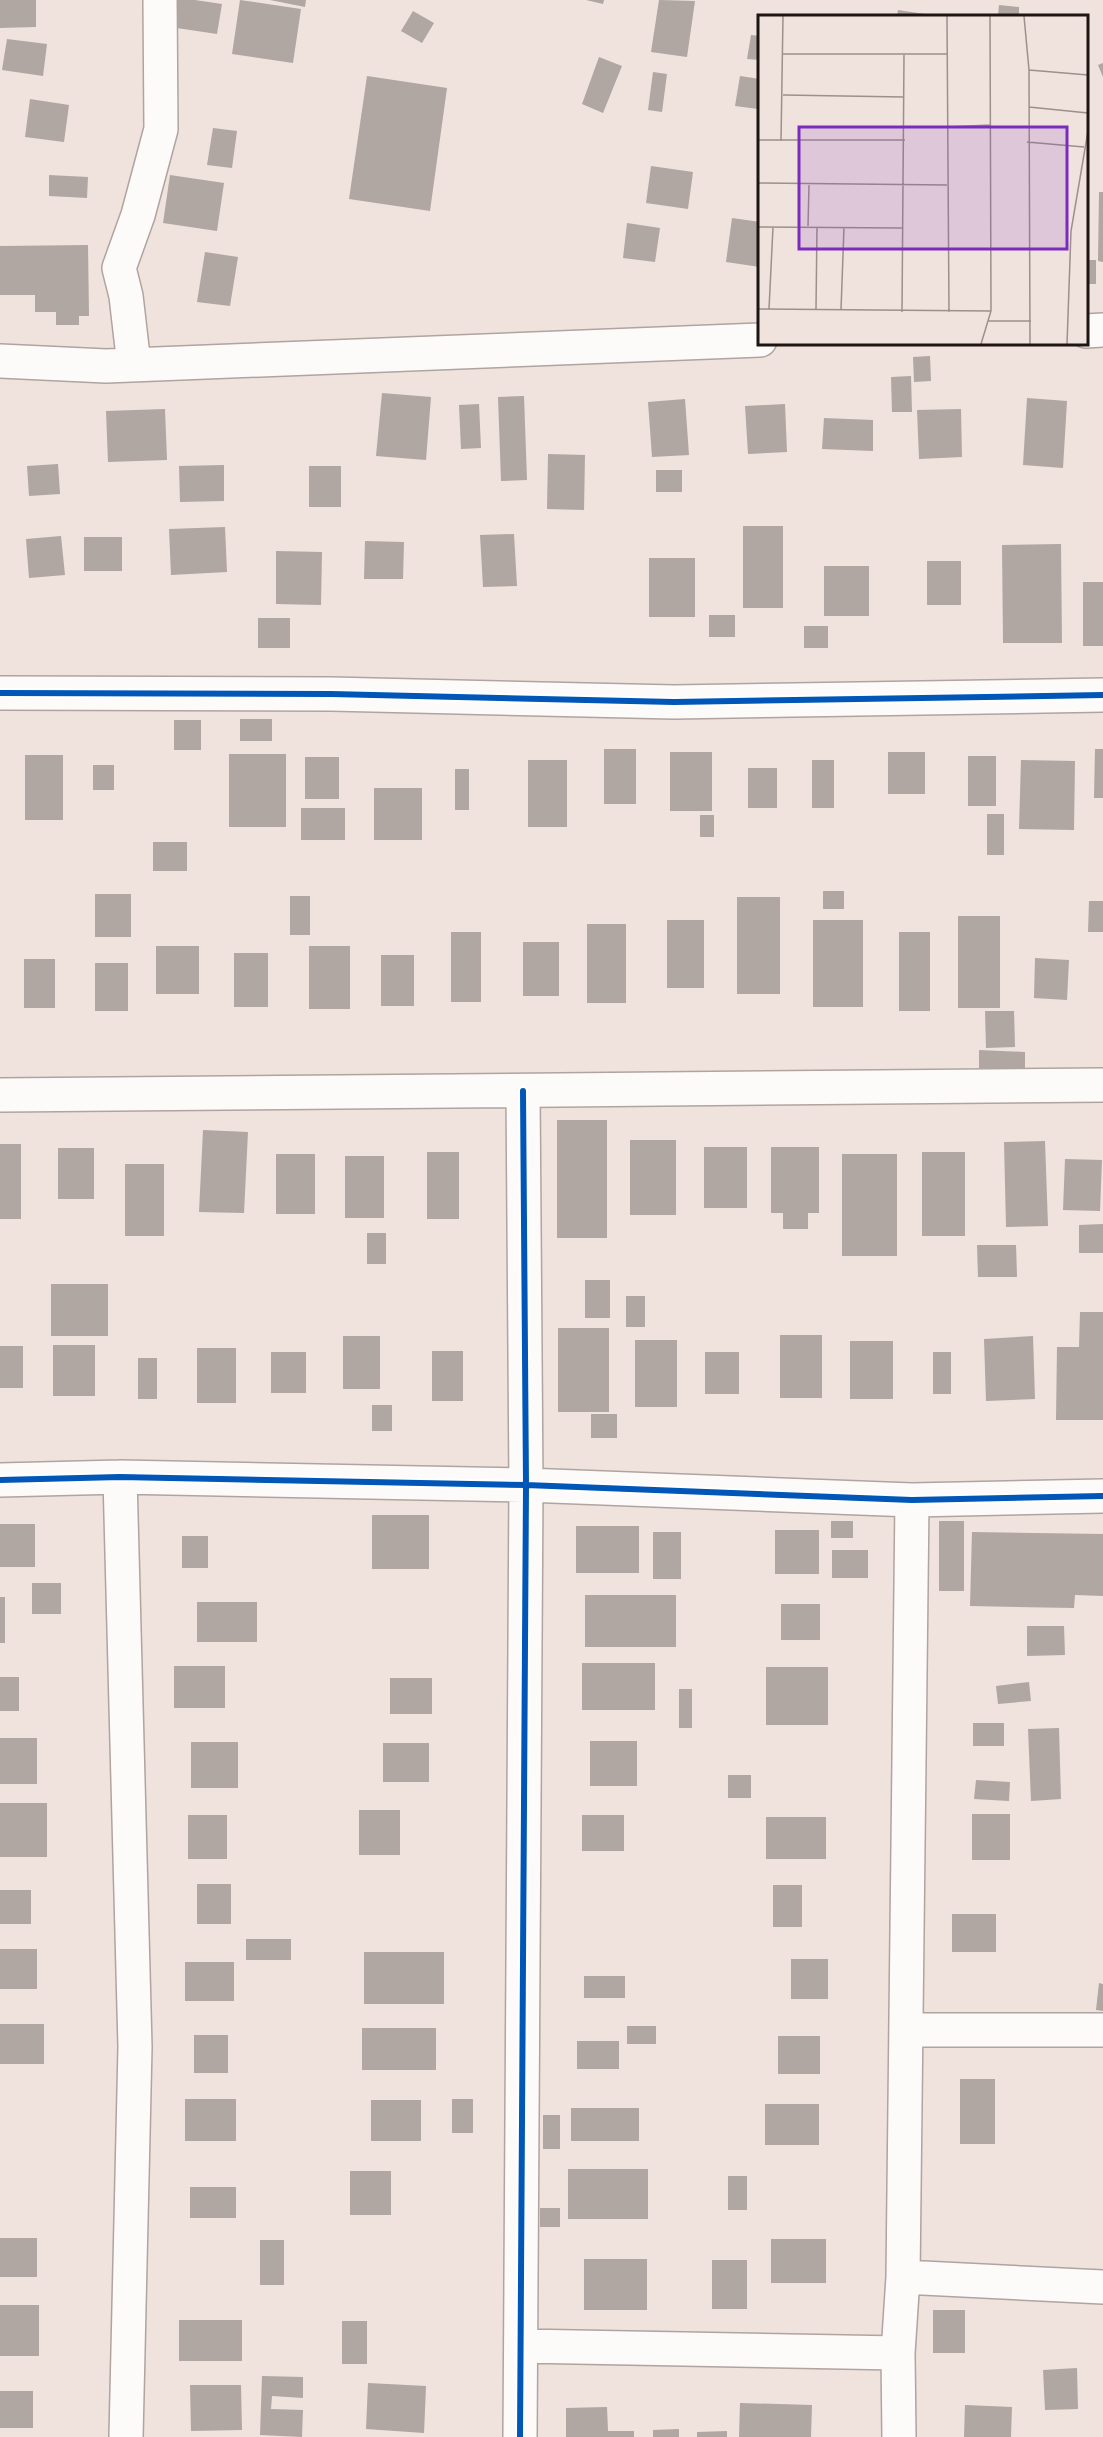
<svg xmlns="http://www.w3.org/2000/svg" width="1103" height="2437" viewBox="0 0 1103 2437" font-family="'Fira Sans Condensed',sans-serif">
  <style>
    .building { fill: #b0a6a2 }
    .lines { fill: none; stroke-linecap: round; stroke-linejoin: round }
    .minor-casing { stroke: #afa4a0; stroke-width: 36 }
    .minor { stroke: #fdfbfa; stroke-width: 33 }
    .cycleway-casing { stroke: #fff; stroke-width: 10 }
    .cycleway { stroke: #0057b8; stroke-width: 6 }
    .inset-road { fill: none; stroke: #9c908b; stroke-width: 1.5 }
    .view { fill: #7b2cbf; fill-opacity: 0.15; stroke: #7b2cbf; stroke-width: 3 }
    .inset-edge { fill: none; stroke: #1d1511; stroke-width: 3 }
  </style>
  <rect width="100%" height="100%" fill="#f0e2dd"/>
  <path class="building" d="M0,0H36V27L0,28Z
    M174,0H195L222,4L217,34L170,27Z
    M240,0L301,9L293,63L232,54Z
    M270,0H306L305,7Z
    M586,0H604L603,4Z
    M659,0L695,1L687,57L651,52Z
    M999,5L1019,7V16H998Z
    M898,10L925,14L924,16H897Z
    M413,11L434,23L422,43L401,31Z
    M751,35L760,36V60L747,59Z
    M7,39L47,44L43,76L2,70Z
    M599,57L622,66L603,113L582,104Z
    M1103,63V77L1098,65Z
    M653,72L667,74L662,112L648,110Z
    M367,76L447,88L430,211L349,199Z
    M740,76L760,79L758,109L735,106Z
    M30,99L69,105L64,142L25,137Z
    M213,128L237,131L232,168L207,165Z
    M651,166L693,172L688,209L646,203Z
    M49,175L88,177L87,198L49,196Z
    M170,175L224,183L217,231L163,223Z
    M1099,192H1103V262L1098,261Z
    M732,218L760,222V267L726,262Z
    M627,223L660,228L655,262L623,258Z
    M88,245L89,316H79V325H56V312H35V295H0V246Z
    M205,252L238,257L230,306L197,302Z
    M1086,260H1096V284H1086Z
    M930,356L931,381L914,382L913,357Z
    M911,376L912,412H892L891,377Z
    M382,393L431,397L426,460L376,456Z
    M524,396L527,480L501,481L498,397Z
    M1027,398L1067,401L1063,468L1023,465Z
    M685,399L689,455L652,457L648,402Z
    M479,404L481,448L461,449L459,405Z
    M785,404L787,452L748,454L745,406Z
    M165,409L167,460L108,462L106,411Z
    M961,409L962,457L919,459L917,410Z
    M824,418L873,420V451L822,449Z
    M548,454L585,455L584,510L547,509Z
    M58,464L60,494L29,496L27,466Z
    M224,465V501L180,502L179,466Z
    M309,466H341V507H309Z
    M656,470H682V492H656Z
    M743,526H783V608H743Z
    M225,527L227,572L171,575L169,529Z
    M514,534L517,586L483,587L480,535Z
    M61,536L65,575L29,578L26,539Z
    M84,537H122V571H84Z
    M365,541L404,542L403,579H364Z
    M1061,544L1062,643H1003L1002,545Z
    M276,551L322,552L321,605L276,604Z
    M649,558H695V617H649Z
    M927,561H961V605H927Z
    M824,566H869V616H824Z
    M1083,582H1103V646H1083Z
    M709,615H735V637H709Z
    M258,618H290V648H258Z
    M804,626H828V648H804Z
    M240,719H272V741H240Z
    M174,720H201V750H174Z
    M604,749H636V804H604Z
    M1095,749H1103V798H1094Z
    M670,752H712V811H670Z
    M888,752H925V794H888Z
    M229,754H286V827H229Z
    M25,755H63V820H25Z
    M968,756H996V806H968Z
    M305,757H339V799H305Z
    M528,760H567V827H528Z
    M812,760H834V808H812Z
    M1021,760L1075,761L1074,830L1019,829Z
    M93,765H114V790H93Z
    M748,768H777V808H748Z
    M455,769H469V810H455Z
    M374,788H422V840H374Z
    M301,808H345V840H301Z
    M987,814H1004V855H987Z
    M700,815H714V837H700Z
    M153,842H187V871H153Z
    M823,891H844V909H823Z
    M95,894H131V937H95Z
    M290,896H310V935H290Z
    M737,897H780V994H737Z
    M1089,901H1103V932H1088Z
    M958,916H1000V1008H958Z
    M667,920H704V988H667Z
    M813,920H863V1007H813Z
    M587,924H626V1003H587Z
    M451,932H481V1002H451Z
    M899,932H930V1011H899Z
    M523,942H559V996H523Z
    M156,946H199V994H156Z
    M309,946H350V1009H309Z
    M234,953H268V1007H234Z
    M381,955H414V1006H381Z
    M1035,958L1069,960L1067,1000L1034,998Z
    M24,959H55V1008H24Z
    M95,963H128V1011H95Z
    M985,1011H1014L1015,1047L986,1048Z
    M979,1050L1025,1052V1069L979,1068Z
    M557,1120H607V1238H557Z
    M203,1130L248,1132L244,1213L199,1212Z
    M630,1140H676V1215H630Z
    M1045,1141L1048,1226L1006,1227L1004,1142Z
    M0,1144H21V1219H0Z
    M704,1147H747V1208H704Z
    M771,1147H819V1213H808V1229H783V1213H771Z
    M58,1148H94V1199H58Z
    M427,1152H459V1219H427Z
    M922,1152H965V1236H922Z
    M276,1154H315V1214H276Z
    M842,1154H897V1256H842Z
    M345,1156H384V1218H345Z
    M1065,1159L1102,1160L1100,1211L1063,1210Z
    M125,1164H164V1236H125Z
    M1103,1224V1253H1079V1225Z
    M367,1233H386V1264H367Z
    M977,1245H1016L1017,1277H978Z
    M585,1280H610V1318H585Z
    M51,1284H108V1336H51Z
    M626,1296H645V1327H626Z
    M1080,1312H1103V1420H1056L1057,1347H1079Z
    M558,1328H609V1412H558Z
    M780,1335H822V1398H780Z
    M343,1336H380V1389H343Z
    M1033,1336L1035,1399L986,1401L984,1339Z
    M635,1340H677V1407H635Z
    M850,1341H893V1399H850Z
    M53,1345H95V1396H53Z
    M0,1346H23V1388H0Z
    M197,1348H236V1403H197Z
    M432,1351H463V1401H432Z
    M271,1352H306V1393H271Z
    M705,1352H739V1394H705Z
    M933,1352H951V1394H933Z
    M138,1358H157V1399H138Z
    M372,1405H392V1431H372Z
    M591,1414H617V1438H591Z
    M372,1515H429V1569H372Z
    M831,1521H853V1538H831Z
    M939,1521H964V1591H939Z
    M0,1524H35V1567H0Z
    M576,1526H639V1573H576Z
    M775,1530H819V1574H775Z
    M653,1532H681V1579H653Z
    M972,1532L1103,1534V1596L1075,1595L1074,1608L970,1606Z
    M182,1536H208V1568H182Z
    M832,1550H868V1578H832Z
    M32,1583H61V1614H32Z
    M585,1595H676V1647H585Z
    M0,1597H5V1643H0Z
    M197,1602H257V1642H197Z
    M781,1604H820V1640H781Z
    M1027,1626H1064L1065,1655L1027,1656Z
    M582,1663H655V1710H582Z
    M174,1666H225V1708H174Z
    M766,1667H828V1725H766Z
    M0,1677H19V1711H0Z
    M390,1678H432V1714H390Z
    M1029,1682L1031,1701L998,1704L996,1686Z
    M679,1689H692V1728H679Z
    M973,1723H1004V1746H973Z
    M1059,1728L1061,1799L1031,1801L1028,1729Z
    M0,1738H37V1784H0Z
    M590,1741H637V1786H590Z
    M191,1742H238V1788H191Z
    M383,1743H429V1782H383Z
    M728,1775H751V1798H728Z
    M976,1780L1010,1782L1009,1801L974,1799Z
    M0,1803H47V1857H0Z
    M359,1810H400V1855H359Z
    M972,1814H1010V1860H972Z
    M188,1815H227V1859H188Z
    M582,1815H624V1851H582Z
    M766,1817H826V1859H766Z
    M197,1884H231V1924H197Z
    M773,1885H802V1927H773Z
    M0,1890H31V1924H0Z
    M952,1914H996V1952H952Z
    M246,1939H291V1960H246Z
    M0,1949H37V1989H0Z
    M364,1952H444V2004H364Z
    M791,1959H828V1999H791Z
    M185,1962H234V2001H185Z
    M584,1976H625V1998H584Z
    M1099,1983L1103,1984V2011L1096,2010Z
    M0,2024H44V2064H0Z
    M627,2026H656V2044H627Z
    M362,2028H436V2070H362Z
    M194,2035H228V2073H194Z
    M778,2036H820V2074H778Z
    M577,2041H619V2069H577Z
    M960,2079H995V2144H960Z
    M185,2099H236V2141H185Z
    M452,2099H473V2133H452Z
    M371,2100H421V2141H371Z
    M765,2104H819V2145H765Z
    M571,2108H639V2141H571Z
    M543,2115H560V2149H543Z
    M568,2169H648V2219H568Z
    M350,2171H391V2215H350Z
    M728,2176H747V2210H728Z
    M190,2187H236V2218H190Z
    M540,2208H560V2227H540Z
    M0,2238H37V2277H0Z
    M771,2239H826V2283H771Z
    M260,2240H284V2285H260Z
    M584,2259H647V2310H584Z
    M712,2260H747V2309H712Z
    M0,2305H39V2356H0Z
    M933,2310H965V2353H933Z
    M179,2320H242V2361H179Z
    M342,2321H367V2364H342Z
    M1077,2368L1078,2409L1045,2410L1043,2370Z
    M262,2376L303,2377V2398L272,2396L271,2409L303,2410L302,2437L260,2435Z
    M368,2383L426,2386L424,2433L366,2429Z
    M190,2385H241L242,2430L191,2431Z
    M0,2391H33V2428H0Z
    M740,2403L812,2405L811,2437H739Z
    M965,2405L1012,2407L1011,2437H964Z
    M607,2407L608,2431H634V2437H566V2408Z
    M679,2429V2437H653V2430Z
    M727,2431V2437H697V2432Z"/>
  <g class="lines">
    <defs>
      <path id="minor" d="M1086,331L1103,330
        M0,361L106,366L760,340
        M134,365L126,296L119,268L138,215L161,129L160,0
        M0,693L331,694L674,702L1103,695
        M0,1095L1103,1085
        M120,1477L135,2047L126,2437
        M0,1480L120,1477L526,1485L912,1500L1103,1496
        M906,2030H1103
        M903,2277L1103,2287
        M522,2346L898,2353
        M520,2437L526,1485L523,1091
        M899,2437L898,2353L903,2277L912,1500"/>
    </defs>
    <use href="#minor" class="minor-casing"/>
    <use href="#minor" class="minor"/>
    <defs>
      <path id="cycleway" d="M0,693L331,694L674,702L1103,695
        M0,1480L120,1477L526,1485L912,1500L1103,1496
        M520,2437L526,1485L523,1091"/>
    </defs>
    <use href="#cycleway" class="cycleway-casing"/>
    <use href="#cycleway" class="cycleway"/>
  </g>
  <g transform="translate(758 15)">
    <rect width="330" height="330" fill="#f0e2dd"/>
    <path class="inset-road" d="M189,1L191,297M266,1L271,55L272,329M25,39H190M271,55L330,60M25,80L146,82M271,92L330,98M189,112L233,110M0,125H147M23,126L25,1M269,127L326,132M0,168L189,170M50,211L51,170M0,212L144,213M0,294L233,296M11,294L15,212M58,294L59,212M83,295L86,212M144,297L146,40M230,306H273M223,329L233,296L232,1M309,329L313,216L330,116"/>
    <path class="view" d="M41,112H309V234H41Z"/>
    <rect width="330" height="330" class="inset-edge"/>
  </g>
</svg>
